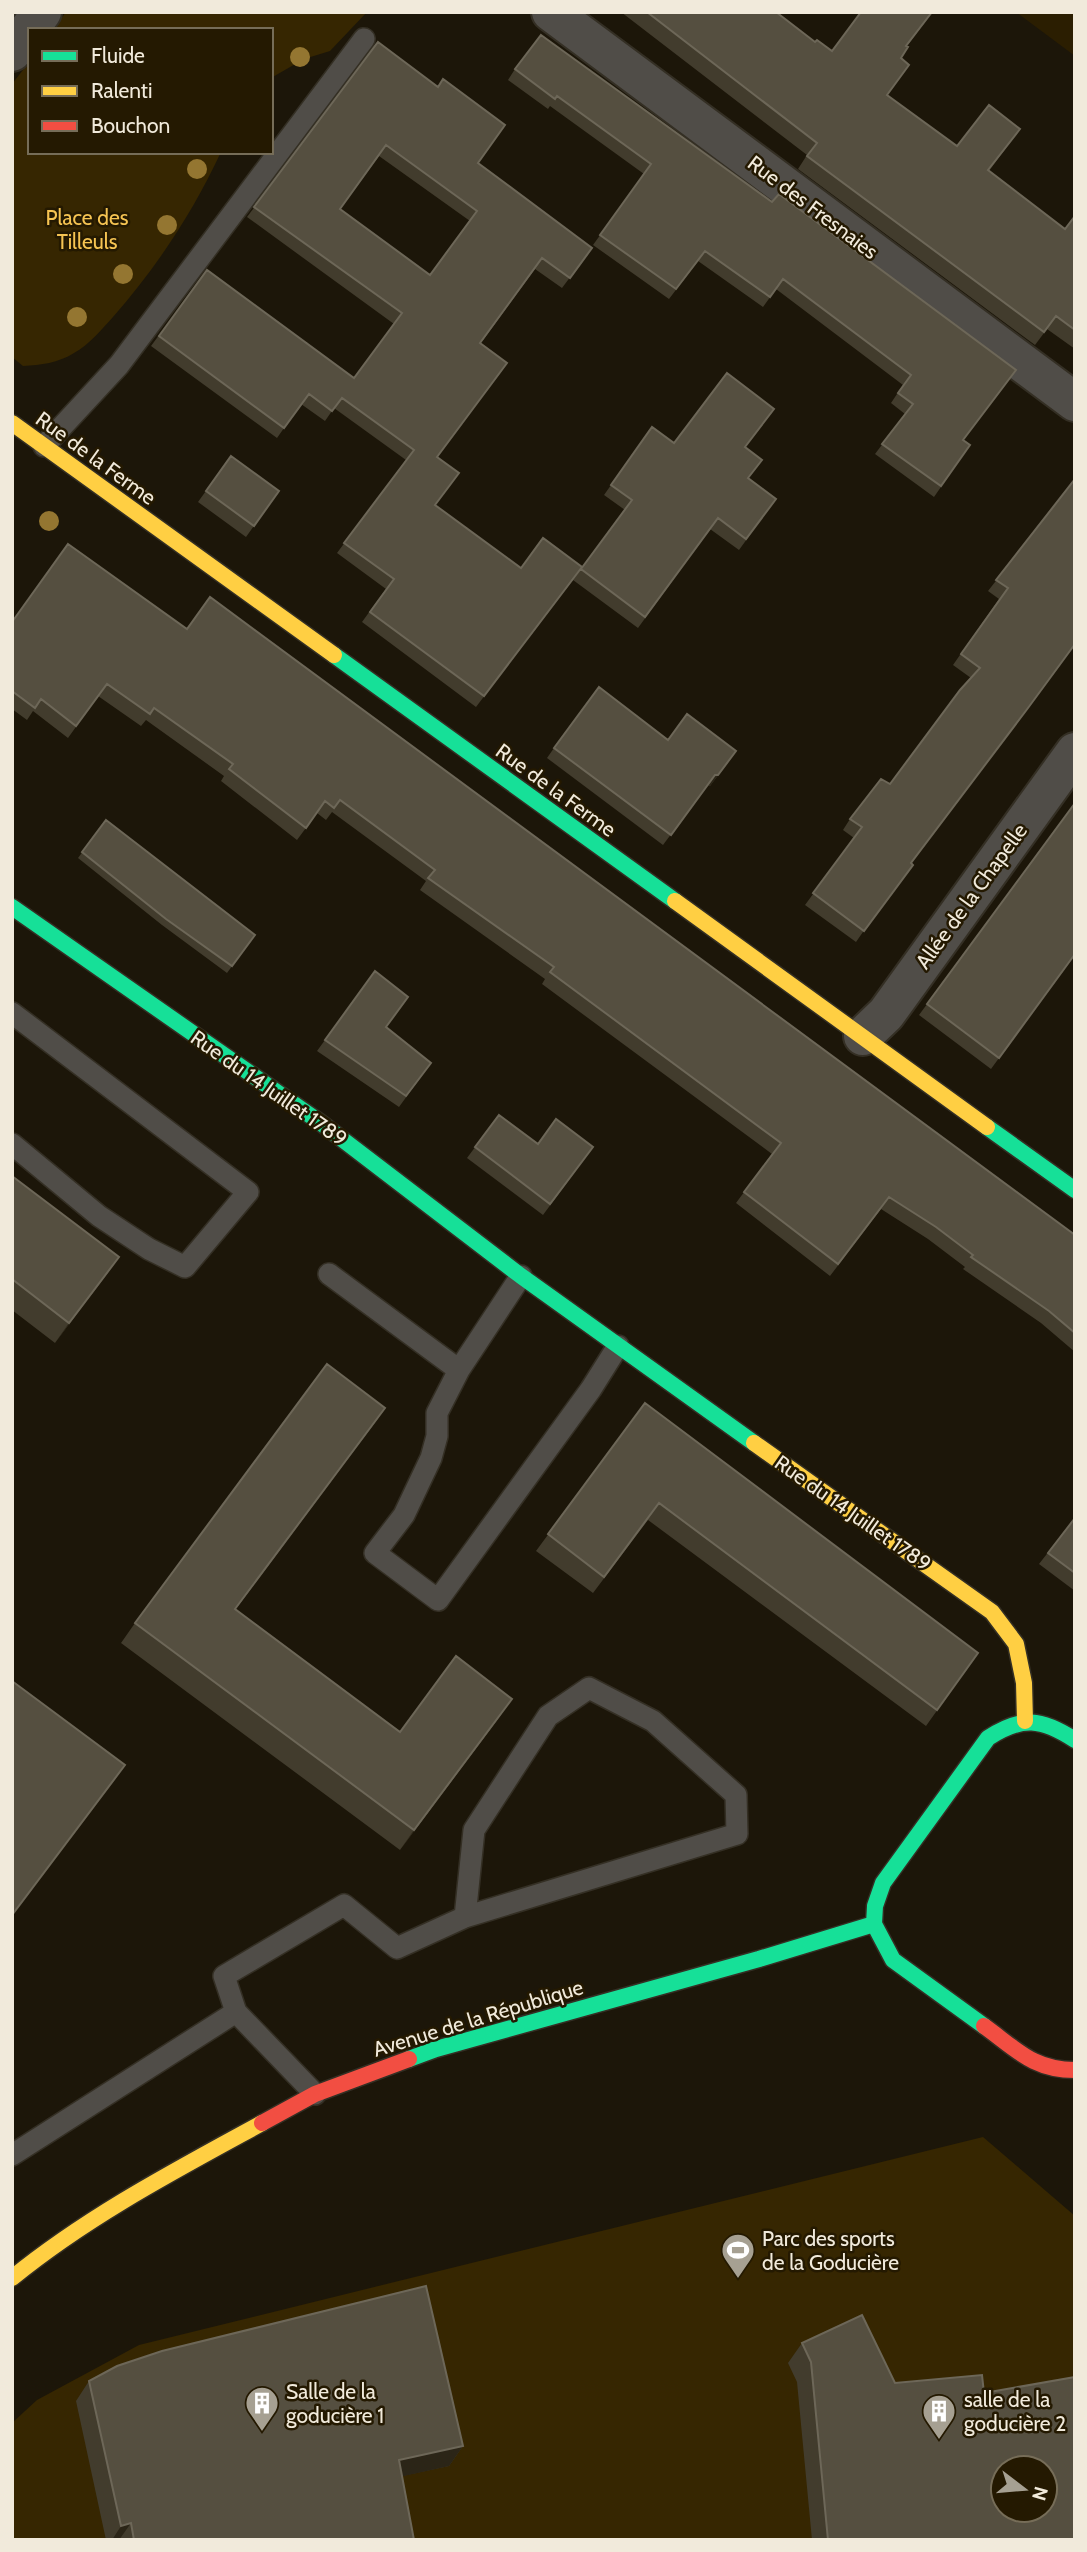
<svg xmlns="http://www.w3.org/2000/svg" width="1087" height="2552" viewBox="0 0 1087 2552" font-family="Cabin,sans-serif">
  <style>
    .built { fill: #2b1e01 }
    .green { fill: #362601; fill-rule: evenodd }
    .lines { fill: none; stroke-linecap: round; stroke-linejoin: round }
    .lane-casing { stroke: #342f24; stroke-width: 24 }
    .street-casing { stroke: #342f24; stroke-width: 42 }
    .fast-casing { stroke: #342f24; stroke-width: 19 }
    .slow-casing { stroke: #342f24; stroke-width: 19 }
    .jam-casing { stroke: #342f24; stroke-width: 19 }
    .lane { stroke: #504d48; stroke-width: 21 }
    .street { stroke: #504d48; stroke-width: 38 }
    .fast { stroke: #16e098; stroke-width: 16 }
    .slow { stroke: #ffcf43; stroke-width: 16 }
    .jam { stroke: #f24e42; stroke-width: 16 }
    .tree { fill: #947631 }
    .wall { fill: #423c2d; fill-rule: evenodd }
    .shaded-wall { fill: #2b2517 }
    .building { fill: #554f40; stroke: #6d6758; stroke-width: 2; fill-rule: evenodd }
    .labels { text-anchor: middle; dominant-baseline: central; stroke-width: 5; stroke-linejoin: round; paint-order: stroke }
    .street-label { font-size: 21px; fill: #f1eadb; stroke: #241901 }
    .park-label { font-size: 21px; fill: #f6c452; stroke: #241901 }
    .poi-label { font-size: 21px; fill: #f1eadb; stroke: #241901; text-anchor: start }
  </style>
  <rect width="100%" height="100%" fill="#1c1609"/>
  <path class="built" d="M1016,12H1075V56Z"/>
  <path class="green" d="M66,12H367L330,51L304,59L271,78V30H53Z
    M30,61V152H221C193,212 157,267 113,317C101,330 90,344 74,353C58,363 41,365 23,366L12,357V84Z
    M983,2137L1075,2216V2540H12V2423L37,2400L139,2345ZM1003,2468H1045V2510H1003Z"/>
  <g class="lines">
    <defs>
      <path id="lane" d="M44,446L119,365L364,39
        M12,1013L248,1192L185,1267L149,1249L99,1216L12,1144
        M329,1274L459,1370
        M521,1276L459,1370L437,1413V1436L431,1458L404,1515L375,1553L438,1600L591,1389L618,1346
        M315,2094L236,2012L224,1976L344,1905L397,1948L465,1917L737,1834L736,1795L653,1721L589,1688L548,1716L474,1830L465,1917
        M12,2155L236,2012"/>
      <path id="street" d="M551,12L1075,402
        M12,52L42,12
        M863,1036L886,1014L1075,752"/>
      <path id="fast" d="M334,655L675,901
        M12,907L321,1123L521,1276L754,1443
        M987,1127L1075,1190
        M984,2026L893,1960L874,1924L875,1906L883,1883L988,1738C1022,1716 1041,1718 1075,1740
        M409,2059L436,2049L759,1959L874,1924"/>
      <path id="slow" d="M12,423L334,655
        M675,901L987,1127
        M754,1443L992,1612L1016,1644L1024,1683L1025,1721
        M12,2278C88,2216 176,2170 262,2123"/>
      <path id="jam" d="M984,2026C1016,2049 1033,2070 1075,2070
        M262,2123L315,2094L409,2059"/>
    </defs>
    <use href="#lane" class="lane-casing"/>
    <use href="#street" class="street-casing"/>
    <use href="#fast" class="fast-casing"/>
    <use href="#slow" class="slow-casing"/>
    <use href="#jam" class="jam-casing"/>
    <use href="#lane" class="lane"/>
    <use href="#street" class="street"/>
    <use href="#fast" class="fast"/>
    <use href="#slow" class="slow"/>
    <use href="#jam" class="jam"/>
  </g>
  <g class="tree">
    <circle cx="300" cy="57" r="10"/>
    <circle cx="197" cy="169" r="10"/>
    <circle cx="167" cy="225" r="10"/>
    <circle cx="123" cy="274" r="10"/>
    <circle cx="77" cy="317" r="10"/>
    <circle cx="49" cy="521" r="10"/>
  </g>
  <path class="wall" d="M621,12H776L815,42L832,51L861,12H932L907,46L901,58L887,95L957,146L1020,129L989,171L1065,229L1075,216V349L1047,329L1035,345L798,169L807,155Z
    M378,42L478,163L592,248L562,288L535,269L481,343L438,457L435,505L521,568L575,577L476,707L362,622L386,589L337,553L406,460L334,408L325,421L301,404L277,438L151,346L207,270L354,378L394,324L247,217ZM379,156L470,221L430,275L340,209Z
    M515,69L772,202L964,440L970,445L934,497L875,454L905,414L891,403L903,385L776,289L763,307L698,261L669,299L593,245L644,174L550,106L548,109L508,80Z
    M652,427L674,443L745,447L749,479L776,499L739,550L710,529L638,628L573,580L625,510L604,495Z
    M231,456L279,491L246,537L198,502Z
    M1075,479L1020,719L911,863L856,942L805,905L854,838L843,830L850,819L890,784L971,678L953,665L999,599L988,591Z
    M12,622L187,629L1075,1235V1352L1041,1323L963,1269L965,1267L928,1239L881,1209L830,1276L736,1203L772,1154L542,984L545,979L420,890L426,881L332,812L326,820L317,813L297,840L221,781L224,776L146,720L141,726L98,696L68,738L33,711L27,720L12,709Z
    M668,740L729,761L710,786L708,785L663,845L547,758L554,748Z
    M1075,803V954L991,1069L919,1015Z
    M106,820L255,935L227,973L162,925L78,858Z
    M375,971L386,1027L431,1063L399,1107L317,1051Z
    M499,1115L538,1144L585,1158L543,1215L467,1158Z
    M12,1176L119,1257L55,1343L12,1310Z
    M645,1403L978,1653L926,1726L648,1520L593,1593L536,1551Z
    M385,1408L235,1610L400,1732L498,1719L400,1850L121,1643L135,1623Z
    M1075,1518V1591L1039,1564Z
    M802,2343L895,2383L984,2393L1075,2540H812L797,2382L788,2363Z
    M89,2381L463,2446L449,2466L402,2476L414,2540H106L76,2401Z"/>
  <path class="shaded-wall" d="M736,751L710,786L708,785L663,845L715,775Z
    M119,1257L105,1277L55,1343L69,1323Z
    M385,1408L371,1428L221,1629L235,1609Z
    M512,1699L498,1719L400,1850L414,1830Z
    M125,1765L112,1784L12,1917V1915Z
    M463,2446L449,2466L386,2480L399,2460Z
    M131,2523L119,2540H112L121,2526Z"/>
  <path class="building" d="M647,12H776L815,42L817,40L832,51L861,12H932L906,46L908,47L901,58L909,65L887,95L957,146L989,105L1020,129L988,170L1065,229L1075,216V330L1056,316L1044,332L807,156L817,143Z
    M541,35L772,202L779,194L1016,370L963,440L970,445L941,486L882,444L913,404L898,393L911,375L783,279L770,297L705,251L676,289L600,235L651,164L557,96L555,99L515,69Z
    M378,42L438,87L443,79L505,125L478,163L592,248L570,278L542,258L480,343L507,363L437,457L459,473L435,505L521,568L543,538L582,567L484,696L370,612L394,579L344,543L414,450L342,398L332,411L309,394L284,428L159,336L207,270L354,378L402,313L254,207ZM386,145L477,211L430,275L340,209Z
    M727,373L774,409L745,447L762,460L748,478L776,499L746,539L718,518L645,617L581,569L632,500L611,485L652,427L674,443Z
    M231,456L279,491L254,526L206,491Z
    M1075,479V644L1028,708L911,863L913,865L864,931L813,893L862,827L850,819L881,779L890,784L960,690L980,668L961,654L1008,588L996,580Z
    M68,544L187,629L210,597L1075,1235V1333L1049,1311L971,1257L973,1255L936,1227L889,1197L838,1264L744,1192L781,1143L550,972L554,967L428,878L435,870L340,800L334,808L325,801L306,828L229,769L233,764L154,708L150,714L107,684L76,726L41,699L35,708L12,691V622Z
    M599,687L668,740L687,714L736,751L718,775H715L671,835L554,748Z
    M1075,803V954L999,1058L927,1004Z
    M106,820L255,935L232,966L166,919L82,852Z
    M375,971L408,997L386,1027L431,1063L406,1096L325,1040Z
    M499,1115L538,1144L556,1119L593,1147L550,1204L475,1147Z
    M12,1176L119,1257L69,1323L12,1279Z
    M327,1364L385,1408L235,1609L400,1732L456,1656L512,1699L414,1830L135,1623Z
    M645,1403L978,1653L937,1710L659,1503L604,1577L548,1534Z
    M1075,1518V1573L1048,1553Z
    M12,1681L125,1765L12,1915Z
    M426,2286L463,2446L399,2460L414,2540H134L131,2523L121,2526L89,2381L117,2366L162,2351Z
    M862,2315L895,2383L982,2375L984,2393L1075,2377V2540H828L811,2362L802,2343ZM1003,2468H1045V2510H1003Z"/>
  <defs>
    <symbol id="stadium-pin" viewBox="-11 -11 22 30"><path d="M0 17L-7.5 6A9.5 9.5 0 1 1 7.5 6Z" fill="#a6a092" stroke="#241901"/><path d="M0-5a6.5 5 0 1 0 0 10a6.5 5 0 1 0 0-10ZM-3.5-1.8h7v3.6h-7Z" fill="#fff"/></symbol>
    <symbol id="building-pin" viewBox="-11 -11 22 30"><path d="M0 17L-7.5 6A9.5 9.5 0 1 1 7.5 6Z" fill="#a6a092" stroke="#241901"/><path d="M-4-6H4V6H1V3H-1V6H-4ZM-2.5-4.3h1.7v1.8h-1.7ZM.8-4.3h1.7v1.8H.8ZM-2.5-1h1.7V.8h-1.7ZM.8-1h1.7V.8H.8Z" fill="#fff"/></symbol>
  </defs>
  <g fill-rule="evenodd">
    <use href="#stadium-pin" x="719" y="2231" width="38" height="52"/>
    <use href="#building-pin" x="243" y="2384" width="38" height="52"/>
    <use href="#building-pin" x="920" y="2392" width="38" height="52"/>
  </g>
  <g class="labels">
    <g class="street-label">
      <text transform="translate(813 207) rotate(37)">Rue des Fresnaies</text>
      <text transform="translate(96 458) rotate(36)">Rue de la Ferme</text>
      <text transform="translate(556 790) rotate(36)">Rue de la Ferme</text>
      <text transform="translate(971 896) rotate(-54)">Allée de la Chapelle</text>
      <text transform="translate(269 1088) rotate(35)">Rue du 14 Juillet 1789</text>
      <text transform="translate(853 1513) rotate(35)">Rue du 14 Juillet 1789</text>
      <text transform="translate(478 2018) rotate(-17)">Avenue de la République</text>
    </g>
    <g class="park-label">
      <text x="87" y="217">Place des<tspan x="87" dy="24">Tilleuls</tspan></text>
    </g>
    <g class="poi-label">
      <text x="762" y="2238">Parc des sports<tspan x="762" dy="24">de la Goducière</tspan></text>
      <text x="286" y="2391">Salle de la<tspan x="286" dy="24">goducière 1</tspan></text>
      <text x="964" y="2399">salle de la<tspan x="964" dy="24">goducière 2</tspan></text>
    </g>
  </g>
  <rect width="1087" height="2552" fill="none" stroke="#f1eadb" stroke-width="28"/>
  <rect x="28" y="28" width="245" height="126" fill="#241901" stroke="#766d58" stroke-width="2"/>
  <rect x="42" y="51" width="35" height="10" fill="#16e098" stroke="#766d58" stroke-width="2"/>
  <text x="91" y="63" font-size="21" fill="#f1eadb">Fluide</text>
  <rect x="42" y="86" width="35" height="10" fill="#ffcf43" stroke="#766d58" stroke-width="2"/>
  <text x="91" y="98" font-size="21" fill="#f1eadb">Ralenti</text>
  <rect x="42" y="121" width="35" height="10" fill="#f24e42" stroke="#766d58" stroke-width="2"/>
  <text x="91" y="133" font-size="21" fill="#f1eadb">Bouchon</text>
  <g transform="translate(1024 2489) rotate(106)"><circle r="33" fill="#241901" stroke="#766d58" stroke-width="2"/>
  <path d="M0-5L12 26L0 18L-12 26Z" fill="#a6a092"/>
  <text y="-10" font-size="19" font-weight="bold" text-anchor="middle" fill="#f1eadb">N</text>
  </g>
</svg>
